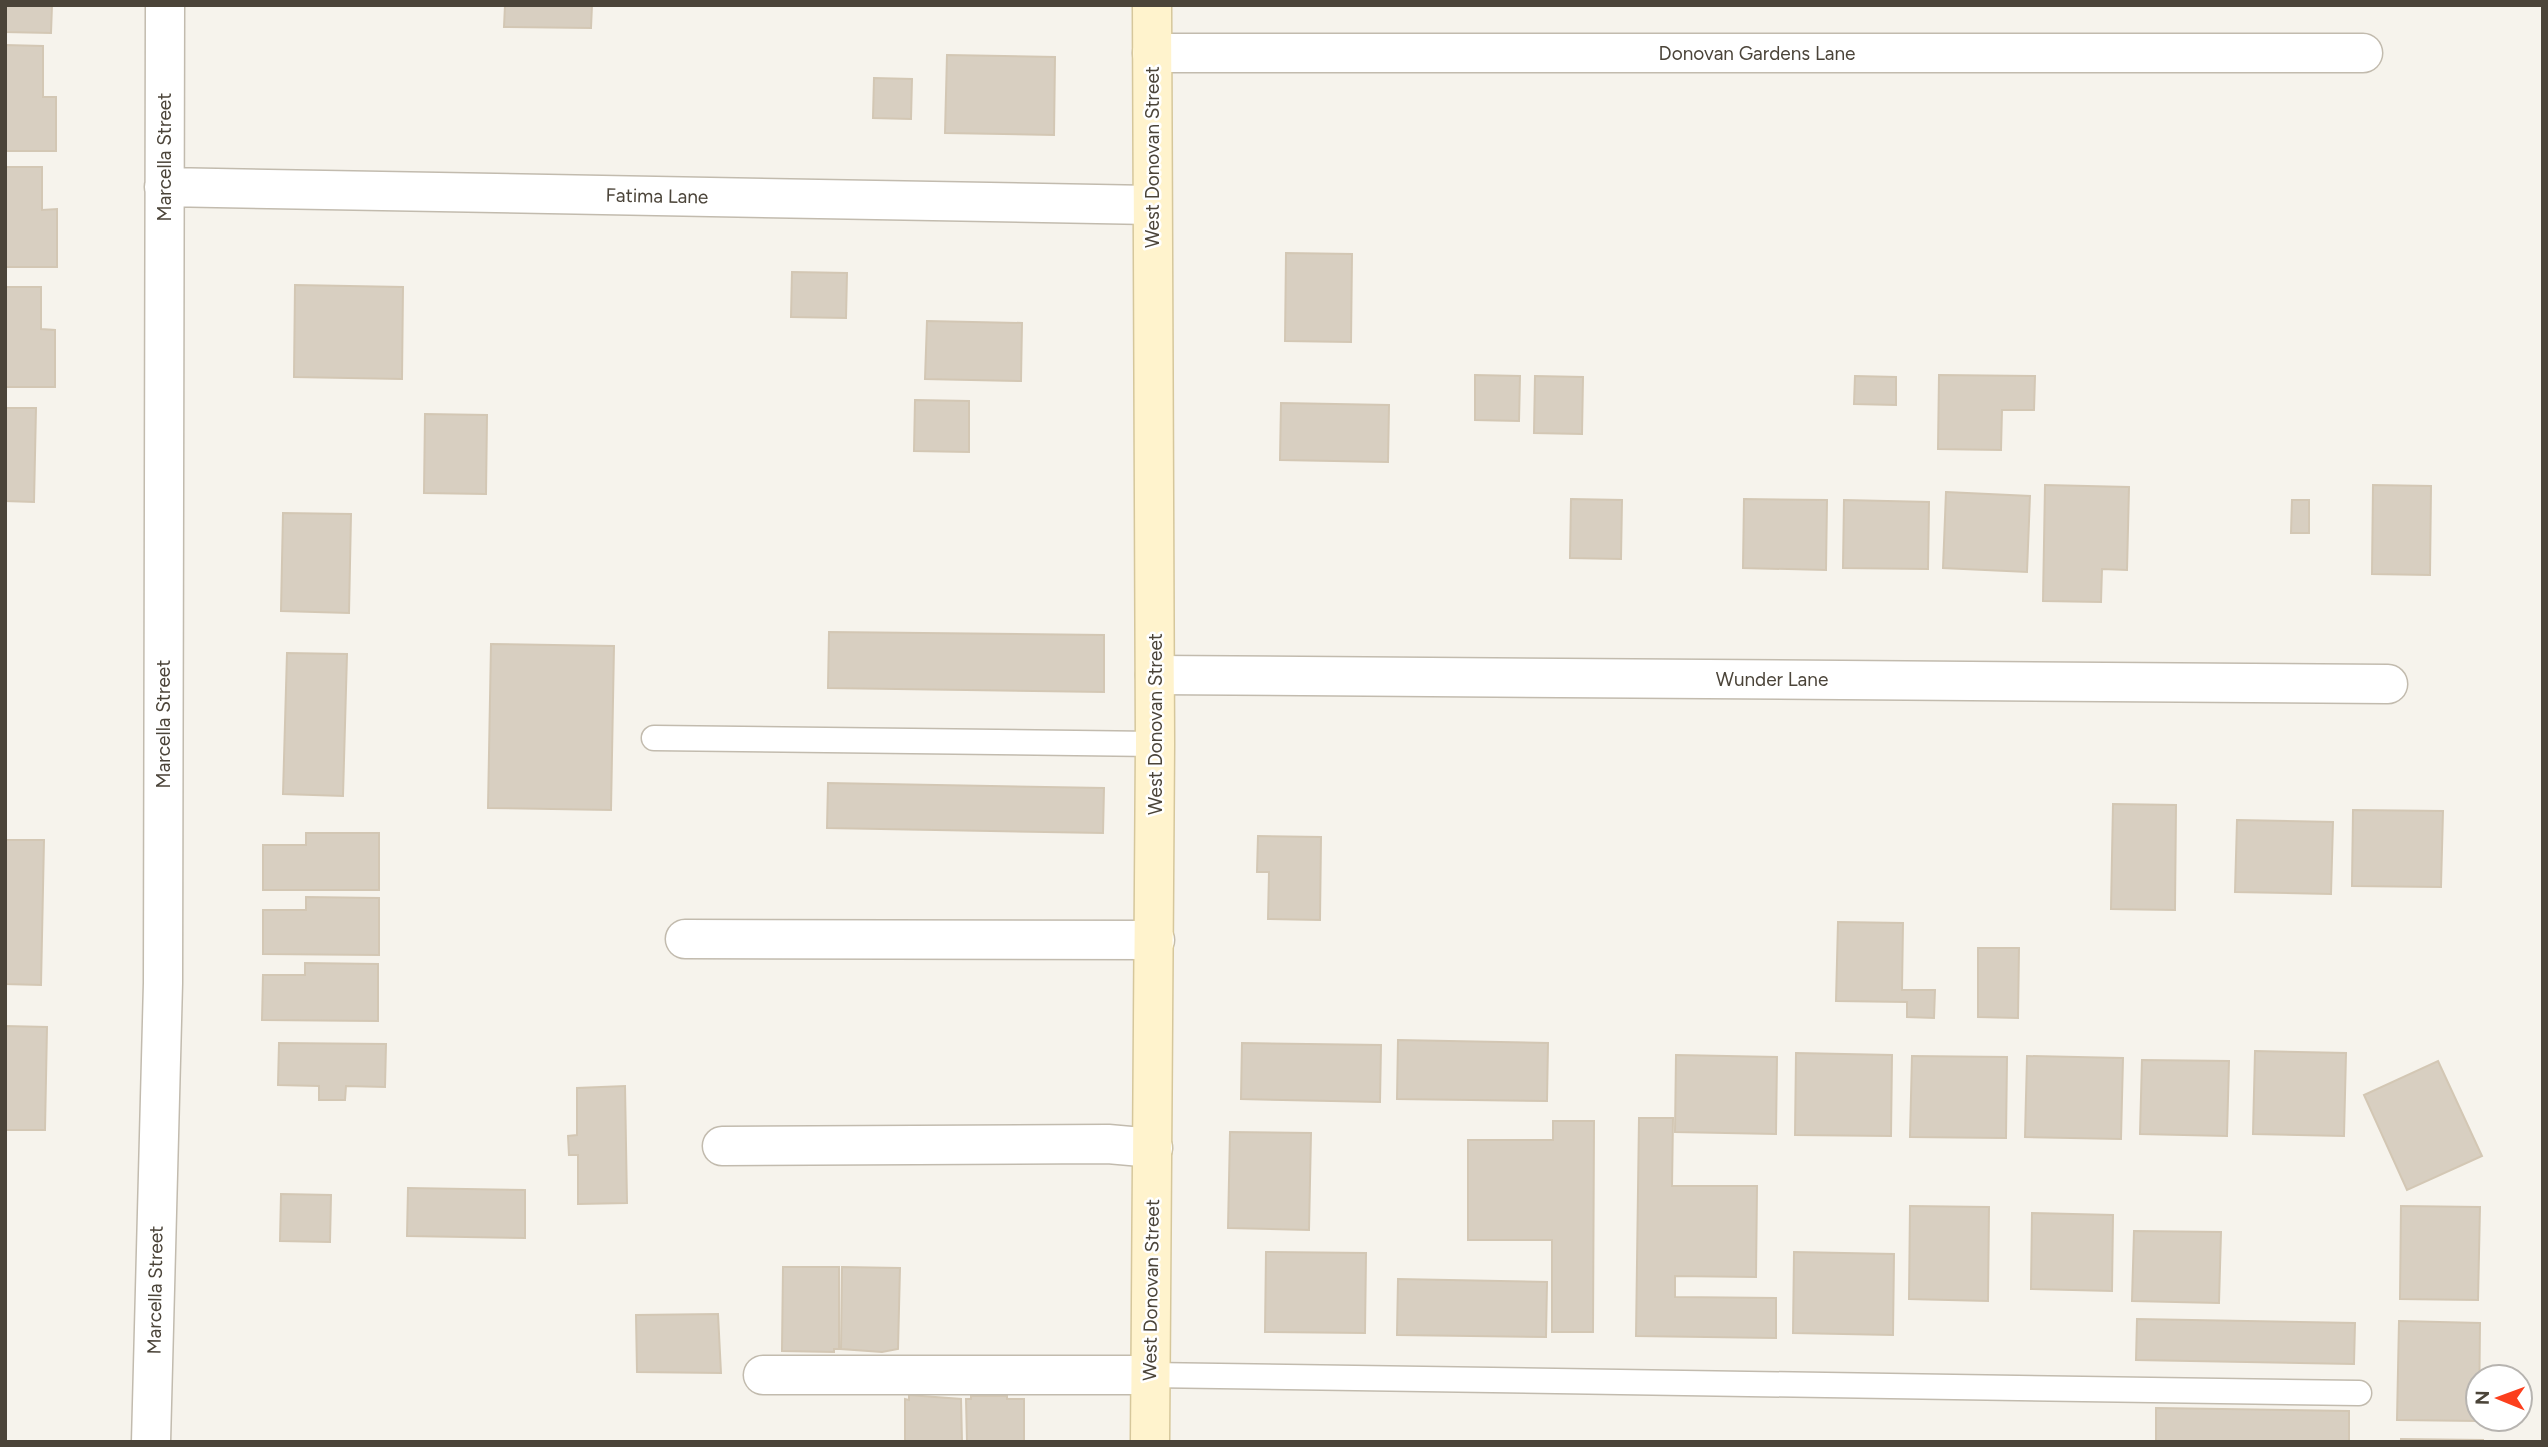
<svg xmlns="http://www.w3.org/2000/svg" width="2548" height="1447" viewBox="0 0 2548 1447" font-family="Figtree,sans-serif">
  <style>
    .building { fill: #d8cfc1; stroke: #d3c7b4; stroke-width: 2 }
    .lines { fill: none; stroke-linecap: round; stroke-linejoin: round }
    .lane-casing { stroke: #c2bbae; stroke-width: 27 }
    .street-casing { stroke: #c2bbae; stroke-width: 41 }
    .secondary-casing { stroke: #d6c79b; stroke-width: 41 }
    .lane { stroke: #fff; stroke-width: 24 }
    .street { stroke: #fff; stroke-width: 38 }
    .secondary { stroke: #fff3cd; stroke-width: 38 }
    .labels { text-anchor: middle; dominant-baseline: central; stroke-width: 5; stroke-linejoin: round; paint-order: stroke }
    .street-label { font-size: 19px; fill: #4b4439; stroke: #fff }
  </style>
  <rect width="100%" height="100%" fill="#f6f3ec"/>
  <path class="building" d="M5,5H52L51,33L5,32Z
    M505,5H592L591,28L504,27Z
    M5,45L43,46V97H56V151H5Z
    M947,55L1055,57L1054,135L945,133Z
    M874,78L912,79L911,119L873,118Z
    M5,167H42V210L57,209V267H5Z
    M1286,253L1352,254L1351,342L1285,341Z
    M792,272L847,273L846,318L791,317Z
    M295,285L403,287L402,379L294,377Z
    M5,287H41V329L55,330V387H5Z
    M927,321L1022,323L1021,381L925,379Z
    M1475,375L1520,376L1519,421L1475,420Z
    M1939,375L2035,376L2034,410H2002L2001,450L1938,449Z
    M1535,376L1583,377L1582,434L1534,433Z
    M1855,376L1896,377V405L1854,404Z
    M915,400L969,401V452L914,451Z
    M1281,403L1389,405L1388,462L1280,460Z
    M5,408H36L34,502L5,501Z
    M425,414L487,415L486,494L424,493Z
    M2045,485L2129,487L2127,570L2102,569L2101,602L2043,601Z
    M2373,485L2431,486L2430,575L2372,574Z
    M1946,492L2030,496L2027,572L1943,568Z
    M1571,499L1622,500L1621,559L1570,558Z
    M1744,499L1827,500L1826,570L1743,568Z
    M1844,500L1929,502L1928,569L1843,568Z
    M2292,500H2309V533H2291Z
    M283,513L351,514L349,613L281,611Z
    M829,632L1104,635V692L828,688Z
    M491,644L614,646L611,810L488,808Z
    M287,653L347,654L343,796L283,794Z
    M828,783L1104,788L1103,833L827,828Z
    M2113,804L2176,805L2175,910L2111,909Z
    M2353,810L2443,811L2441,887L2352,886Z
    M2237,820L2333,822L2331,894L2235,892Z
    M306,833H379V890H263V845H306Z
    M1258,836L1321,837L1320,920L1268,919L1269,872H1257Z
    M5,840H44L41,985L5,984Z
    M306,897L379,898V955L263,954V910H306Z
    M1838,922L1903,923L1902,990H1935L1934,1018L1907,1017V1002L1836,1001Z
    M1978,948H2019L2018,1018L1978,1017Z
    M305,963L378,964V1021L262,1020L263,975H305Z
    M5,1026L47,1027L45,1130H5Z
    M1398,1040L1548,1043L1547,1101L1397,1099Z
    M279,1043L386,1044L385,1087L346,1086L345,1100H319V1086L278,1085Z
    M1242,1043L1381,1045L1380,1102L1241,1099Z
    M2255,1051L2346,1053L2344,1136L2253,1134Z
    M1796,1053L1892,1055L1891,1136L1795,1135Z
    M1676,1055L1777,1057L1776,1134L1675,1132Z
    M1912,1056L2007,1057L2006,1138L1910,1137Z
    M2027,1056L2123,1058L2121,1139L2025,1137Z
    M2142,1060L2229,1061L2227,1136L2140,1134Z
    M2438,1061L2482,1156L2407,1190L2364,1095Z
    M625,1086L627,1203L578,1204V1155H569L568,1136L577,1135V1088Z
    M1639,1118H1673L1672,1186H1757L1756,1277L1675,1276V1297L1776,1298V1338L1636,1336Z
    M1553,1121H1594L1593,1332H1552V1240H1468V1140H1553Z
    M1230,1132L1311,1133L1309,1230L1228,1228Z
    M408,1188L525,1190V1238L407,1236Z
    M281,1194L331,1195L330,1242L280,1241Z
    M1910,1206L1989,1207L1988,1301L1909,1299Z
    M2401,1206L2480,1207L2478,1300L2400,1299Z
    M2032,1213L2113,1215L2112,1291L2031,1289Z
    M2134,1231L2221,1232L2219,1303L2132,1301Z
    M1266,1252L1366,1253L1365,1333L1265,1332Z
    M1794,1252L1894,1254L1893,1335L1793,1333Z
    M783,1267H839V1349H834V1352L782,1351Z
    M842,1267L900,1268L898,1349L882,1352L841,1349Z
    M1398,1279L1547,1282L1546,1337L1397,1335Z
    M718,1314L721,1373L637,1372L636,1315Z
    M2137,1319L2355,1323L2354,1364L2136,1360Z
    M2399,1321L2480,1323L2479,1421L2397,1420Z
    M909,1395L961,1399L962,1442H905V1399L909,1400Z
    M971,1396H1007V1399H1024V1442H967L966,1399H971Z
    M2156,1408L2349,1411V1442H2156Z
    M2401,1439L2483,1440V1442H2401Z"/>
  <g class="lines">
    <defs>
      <path id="lane" d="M654,738L1155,744
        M1149,1375L2359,1393"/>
      <path id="street" d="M1152,53H2363
        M164,187L1151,205
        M1155,675L2388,684
        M685,939L1155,940
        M722,1146L1108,1144L1153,1148
        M763,1375H1149
        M151,1442L163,983L165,5"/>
      <path id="secondary" d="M1150,1442L1155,744L1152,5"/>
    </defs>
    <use href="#lane" class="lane-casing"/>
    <use href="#street" class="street-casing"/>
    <use href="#secondary" class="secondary-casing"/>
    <use href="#lane" class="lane"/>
    <use href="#street" class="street"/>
    <use href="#secondary" class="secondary"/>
  </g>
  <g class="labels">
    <g class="street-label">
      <text x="1757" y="53">Donovan Gardens Lane</text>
      <text transform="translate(164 157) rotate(-90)">Marcella Street</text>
      <text transform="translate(1152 157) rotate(-90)">West Donovan Street</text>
      <text transform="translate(657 196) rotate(1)">Fatima Lane</text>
      <text x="1772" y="679">Wunder Lane</text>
      <text transform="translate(163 724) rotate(-90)">Marcella Street</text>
      <text transform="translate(1155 724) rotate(-90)">West Donovan Street</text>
      <text transform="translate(155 1290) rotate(-89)">Marcella Street</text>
      <text transform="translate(1151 1290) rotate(-89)">West Donovan Street</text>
    </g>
  </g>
  <rect width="2548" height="1447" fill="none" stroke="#4b4439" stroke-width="14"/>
  <g transform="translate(2499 1398) rotate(271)"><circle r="33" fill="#ffffff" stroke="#b7b4b0" stroke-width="2"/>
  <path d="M0-5L12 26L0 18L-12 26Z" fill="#fc3f1d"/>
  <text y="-10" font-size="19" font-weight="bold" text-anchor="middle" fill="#4b4439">N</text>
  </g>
</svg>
